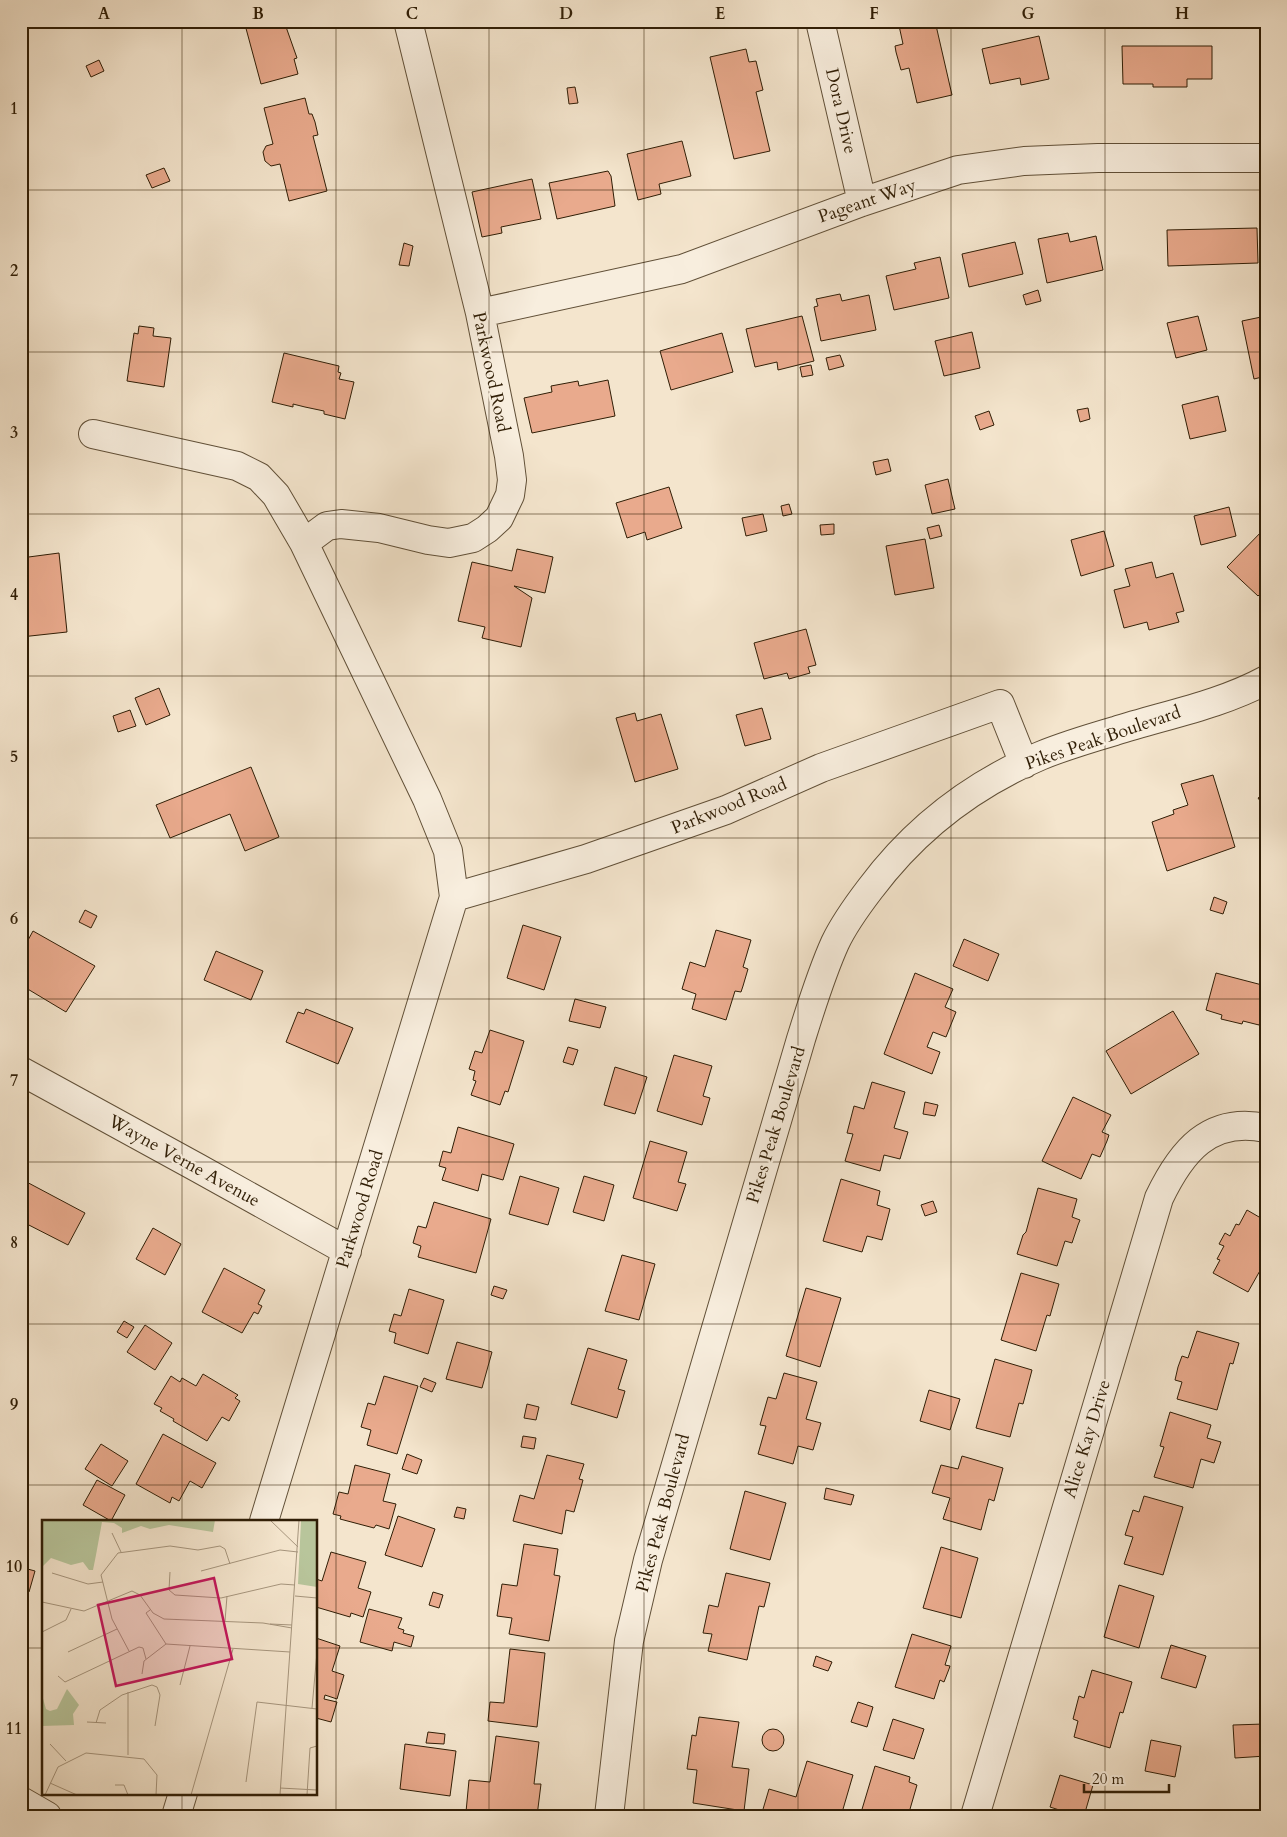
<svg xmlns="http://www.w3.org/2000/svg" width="1287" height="1837" viewBox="0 0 1287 1837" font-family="Cardo,serif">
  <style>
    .building { fill: #e9aa8d; stroke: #301e06 }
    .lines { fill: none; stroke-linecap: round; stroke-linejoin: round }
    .street-casing { stroke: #615038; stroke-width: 30 }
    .street { stroke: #f8eede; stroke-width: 28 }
    .grid { fill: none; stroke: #301e06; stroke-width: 1; stroke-opacity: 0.55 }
    .labels { text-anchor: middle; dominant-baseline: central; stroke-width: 4.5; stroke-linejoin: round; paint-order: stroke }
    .street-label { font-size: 18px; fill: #301e06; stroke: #f8eede }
    .inset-road { fill: none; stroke: #a6957d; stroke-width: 1 }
    .view { fill: #c2185b; fill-opacity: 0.15; stroke: #c2185b; stroke-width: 2.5 }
    .inset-edge { fill: none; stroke: #301e06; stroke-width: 2.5 }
    .neatline { fill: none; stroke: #301e06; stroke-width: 2 }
    .grid-label { font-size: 16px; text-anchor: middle; font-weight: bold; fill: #301e06 }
  </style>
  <rect width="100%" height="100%" fill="#f4e5cd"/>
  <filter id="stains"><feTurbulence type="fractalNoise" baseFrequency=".004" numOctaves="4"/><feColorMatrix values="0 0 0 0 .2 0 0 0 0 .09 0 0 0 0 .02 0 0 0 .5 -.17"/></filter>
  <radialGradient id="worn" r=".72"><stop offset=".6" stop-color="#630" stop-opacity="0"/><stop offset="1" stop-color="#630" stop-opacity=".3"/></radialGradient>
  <path class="building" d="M180,21H206L183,28Z
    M244,21H282L283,25L285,24L297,58L294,59L298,74L261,84Z
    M898,21H935L952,95L917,103L909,68L901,70L896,52L895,46L903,44Z
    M1039,36L1049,79L1021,85L1020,78L990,84L982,49Z
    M1122,46H1212V79H1187V87H1153V84H1123Z
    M746,49L749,62L756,61L760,78L763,90L756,92L770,151L734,159L710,57Z
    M99,60L104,71L91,77L86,66Z
    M575,87L578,103L569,104L567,88Z
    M305,98L309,114H312L315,122L318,135L313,136L327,191L289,201L280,164L271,166L265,161L263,152L266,146L273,144L264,108Z
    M682,141L691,176L659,184L661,194L638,200L627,154Z
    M164,168L170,181L152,188L146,175Z
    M608,171L611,176L615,206L557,219L549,183Z
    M532,179L541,219L501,227L502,233L482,237L472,192Z
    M1257,228L1258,263L1168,266L1167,230Z
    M1068,233L1070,242L1096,236L1103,270L1047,283L1038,239Z
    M1015,242L1023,274L969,287L962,254Z
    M404,243L413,246L409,266L399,265Z
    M940,257L949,298L894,310L886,276L916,269L914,263Z
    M1038,290L1041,301L1026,305L1023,295Z
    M840,294L842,301L869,295L876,330L821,341L814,307L818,306L816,299Z
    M802,316L814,361L778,370L777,362L755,367L746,329Z
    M1198,316L1207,350L1176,358L1167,323Z
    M1266,316V376L1254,379L1242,321Z
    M139,326L154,328L153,336L171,338L164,387L127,381L134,333L138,334Z
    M972,332L980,368L944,376L935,341Z
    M722,333L733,372L671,390L660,351Z
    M284,353L339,366L338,372L341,373L339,379L354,382L345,419L324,414V411L305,407L293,404V407L272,402Z
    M840,355L844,366L829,370L826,358Z
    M811,365L813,375L802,377L800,367Z
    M608,380L615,416L532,433L524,398L552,392L551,386L578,381L579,386Z
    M1218,396L1226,431L1190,439L1182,405Z
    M1261,396H1266V426Z
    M1088,408L1090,419L1080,422L1077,410Z
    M989,411L994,425L980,430L975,416Z
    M888,459L891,471L876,475L873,462Z
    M948,479L955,509L932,514L925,485Z
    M669,487L682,528L647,540L645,532L627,538L616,503Z
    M789,504L792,514L783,516L781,506Z
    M1229,507L1236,536L1201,545L1194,516Z
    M763,514L767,531L746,536L742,518Z
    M834,524V534L821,535L820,525Z
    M939,525L942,536L930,539L927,528Z
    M1266,527V588L1258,596L1227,567Z
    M1104,531L1114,566L1081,576L1071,540Z
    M925,539L934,588L895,595L886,546Z
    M517,549L553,557L545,593L514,586L532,598L521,647L482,638L485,627L458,621L472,562L512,571Z
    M59,553L67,632L21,637V558Z
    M1152,562L1156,578L1173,573L1184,611L1176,613L1179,622L1149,630L1147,622L1124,628L1114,590L1130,586L1125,569Z
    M806,629L816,665L808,667L810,673L789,679L787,673L764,679L754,643Z
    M159,688L170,715L146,725L135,698Z
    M762,708L771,739L745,746L736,715Z
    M130,710L136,726L118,732L113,716Z
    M635,713L637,721L661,714L678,769L635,782L616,718Z
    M251,767L279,837L245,851L230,814L170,838L156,805Z
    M1213,775L1235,847L1167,871L1152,822L1174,814L1173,810L1188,805L1181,784Z
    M1266,793V809L1258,798Z
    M1214,897L1227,902L1223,914L1210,910Z
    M85,910L97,916L91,928L79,922Z
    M523,925L561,937L544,990L507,978Z
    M716,930L751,940L743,967L748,969L743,986L741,992L735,991L726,1020L692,1009L696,994L682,989L690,962L705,967Z
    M33,931L95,966L66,1012L21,985V953Z
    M964,939L999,954L988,981L953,966Z
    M216,951L263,971L251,1000L204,980Z
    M915,973L953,989L945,1007L956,1012L946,1037L933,1032L927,1047L940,1052L932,1074L884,1054Z
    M1216,973L1266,986V1020L1261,1019L1259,1025L1243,1021L1242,1024L1221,1019L1222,1015L1206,1010Z
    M575,999L606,1007L600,1028L569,1021Z
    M306,1009L353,1028L338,1064L286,1042L298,1012L304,1014Z
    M1173,1011L1199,1054L1131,1094L1106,1051Z
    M490,1030L524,1041L508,1092L505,1091L500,1105L471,1095L476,1081L473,1080L475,1071L469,1069L475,1051L482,1053Z
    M568,1047L578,1050L573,1065L563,1062Z
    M674,1055L712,1066L703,1096L710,1098L702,1125L657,1111Z
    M615,1067L647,1077L635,1114L604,1105Z
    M872,1082L905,1092L894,1128L908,1132L900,1159L884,1155L880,1171L845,1161L853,1134L847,1133L854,1106L864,1109Z
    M1073,1097L1111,1115L1102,1132L1109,1135L1107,1141L1100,1157L1092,1154L1081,1179L1042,1161Z
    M925,1102L938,1105L935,1116L923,1114Z
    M458,1127L514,1144L503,1180L482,1174L478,1191L442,1180L446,1168L439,1166L443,1151L451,1153Z
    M650,1141L687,1152L678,1182L686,1184L677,1211L633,1198Z
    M520,1176L559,1188L548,1225L509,1214Z
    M584,1176L614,1185L604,1221L573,1212Z
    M21,1179L85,1213L68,1245L21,1221Z
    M841,1179L880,1191L877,1205L890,1209L882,1240L867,1236L862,1252L823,1241Z
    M1038,1188L1077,1199L1072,1217L1080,1220L1078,1225L1072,1243L1065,1241L1057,1266L1017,1254L1023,1235L1026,1232Z
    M933,1201L937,1212L925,1216L921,1205Z
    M434,1202L491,1219L476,1273L418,1257L421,1246L413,1243L417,1229L418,1226L426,1228Z
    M1247,1210L1266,1221V1260L1248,1292L1213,1273L1220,1260L1217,1259L1224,1246L1219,1244L1225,1233L1230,1236L1236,1224L1239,1225Z
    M153,1228L181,1244L165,1275L136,1259Z
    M622,1255L655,1264L639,1320L605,1311Z
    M224,1268L265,1290L258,1304L262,1306L258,1314L254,1312L242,1333L202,1312Z
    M1021,1273L1059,1284L1050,1316L1047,1315L1046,1318L1036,1351L1001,1340Z
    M494,1286L507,1290L503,1299L491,1295Z
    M806,1288L841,1298L820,1367L786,1356Z
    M409,1289L444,1300L428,1354L394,1343L396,1333L389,1331L394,1314L401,1316Z
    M124,1321L134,1327L127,1338L117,1332Z
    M145,1325L172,1343L155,1370L127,1352Z
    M1197,1331L1239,1343L1233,1364L1230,1363L1217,1410L1177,1399L1182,1382L1175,1380L1178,1367L1182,1356L1188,1358Z
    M457,1342L492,1352L482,1388L446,1379Z
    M588,1348L627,1360L618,1389L625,1391L617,1418L571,1404Z
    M995,1359L1032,1370L1023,1404L1019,1403L1010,1437L976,1428Z
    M784,1373L817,1382L806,1419L821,1423L813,1450L798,1446L793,1464L758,1454L766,1426L760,1425L768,1397L776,1399Z
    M203,1374L238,1395L235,1398L240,1401L229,1421L222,1417L207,1441L173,1421L174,1419L160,1411L162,1408L154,1404L171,1376L180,1382L182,1378L196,1386Z
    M384,1376L418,1386L397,1454L367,1445L371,1430L361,1427L368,1403L375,1405Z
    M424,1378L436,1383L432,1392L420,1387Z
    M929,1390L960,1399L950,1430L920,1421Z
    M527,1404L539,1407L536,1420L524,1418Z
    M1170,1412L1211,1425L1207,1438L1221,1442L1214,1463L1201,1459L1193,1488L1154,1477L1164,1447L1160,1446Z
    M163,1434L216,1463L202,1488L190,1481L179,1501L172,1497L170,1503L136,1484Z
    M523,1436L536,1438L534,1449L521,1447Z
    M101,1444L128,1461L112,1486L85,1469Z
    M407,1454L422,1460L417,1474L402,1469Z
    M547,1455L584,1464L579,1479L583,1480L574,1512L566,1510L562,1534L513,1521L520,1495L534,1499Z
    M962,1456L1003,1468L994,1501L989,1499L981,1530L943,1519L950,1498L932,1493L941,1465L958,1469Z
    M355,1465L390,1474L383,1501L396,1504L389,1529L376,1525L374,1528L340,1519L341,1516L333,1514L339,1492L348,1494Z
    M97,1480L125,1495L111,1521L83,1505Z
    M826,1488L854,1495L851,1505L824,1499Z
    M745,1491L786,1503L770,1560L730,1549Z
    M1144,1496L1183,1507L1163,1575L1124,1564L1133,1537L1125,1535L1133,1510L1139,1512Z
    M457,1507L466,1509L464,1519L454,1517Z
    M398,1516L435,1529L422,1567L385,1555Z
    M524,1544L558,1549L554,1575L560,1576L549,1641L509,1634L512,1618L497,1616L502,1584L517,1586Z
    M941,1547L978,1558L961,1618L923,1608Z
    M331,1552L366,1562L358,1588L371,1592L363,1617L351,1613L350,1617L316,1607V1579L322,1581Z
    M24,1568L35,1571L29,1592L21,1590V1578Z
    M726,1573L770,1583L764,1607L759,1606L747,1660L708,1651L712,1634L703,1633L709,1605L718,1607Z
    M1119,1585L1154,1596L1139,1648L1104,1637Z
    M433,1592L443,1595L439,1608L429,1605Z
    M369,1609L402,1618L398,1628L404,1630L403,1633L414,1636L411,1647L394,1642L392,1651L360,1642Z
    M912,1634L951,1646L945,1665L950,1666L949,1669L944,1682L940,1680L934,1699L895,1687Z
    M316,1638L340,1646L332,1671L344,1675L337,1699L325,1695L324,1699L337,1702L331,1722L316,1718Z
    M1171,1645L1206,1656L1196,1688L1161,1678Z
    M510,1649L545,1653L537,1727L488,1721L490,1702L504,1703Z
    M816,1656L832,1662L828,1671L813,1666Z
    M1092,1670L1132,1682L1123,1713L1120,1712L1110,1748L1074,1737L1078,1721L1073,1719L1079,1696L1084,1698Z
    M858,1702L873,1707L867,1727L851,1722Z
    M699,1717L739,1722L732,1767L749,1769L744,1811L693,1803L697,1770L687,1769L692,1735L696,1736Z
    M893,1719L924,1729L914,1759L883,1750Z
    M1264,1724L1266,1756L1235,1758L1233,1725Z
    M762 1740a11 11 0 1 1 22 0a11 11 0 1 1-22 0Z
    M428,1732L445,1734L444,1744L426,1743Z
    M496,1736L539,1742L534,1784H541L537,1816H485V1814L466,1812L469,1780L490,1782Z
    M1151,1740L1181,1746L1175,1777L1145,1771Z
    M405,1744L456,1751L450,1796L400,1789Z
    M807,1761L853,1775L841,1816H761L769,1789L796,1797Z
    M875,1766L910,1777L909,1782L917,1785L908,1816H860Z
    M1060,1775L1093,1785L1084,1816H1078L1050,1807Z"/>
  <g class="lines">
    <defs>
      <path id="street" d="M820,21L862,202
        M480,313L682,269L862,202L958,170L1024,161L1098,158H1266
        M93,434L237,466L259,477L276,495L304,543L427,799L448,851L454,897L264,1521
        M304,543L327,526L341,524L379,528L428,540L449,543L473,538L487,529L499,518L510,495L512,480L509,456L480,313L408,21
        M454,897L586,859L726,810L821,768L1000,704L1024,764
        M21,1071L198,1168L347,1251
        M21,1801L47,1816
        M176,1816L183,1793
        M609,1816L629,1641L648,1560L801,1039C811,1007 821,974 835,943C844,924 857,906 870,889C914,830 972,785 1040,756C1064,746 1091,738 1115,731C1165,715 1220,705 1266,680
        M975,1816L1159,1198C1181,1152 1209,1116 1266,1128"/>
    </defs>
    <use href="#street" class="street-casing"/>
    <use href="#street" class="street"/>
  </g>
  <path class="grid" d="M182,21V1521M336,21V1816M489,21V1816M644,21V1816M798,21V1816M951,21V1816M1105,21V1816M21,190H1266M21,352H1266M21,514H1266M21,676H1266M21,838H1266M21,999H1266M21,1162H1266M21,1324H1266M21,1485H1266M21,1648H44M316,1648H1266M182,1793V1816"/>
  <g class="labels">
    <g class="street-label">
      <text transform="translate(841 111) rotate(77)">Dora Drive</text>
      <text transform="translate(867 201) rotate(-19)">Pageant Way</text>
      <text transform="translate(491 372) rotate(78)">Parkwood Road</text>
      <text transform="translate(1103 738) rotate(-19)">Pikes Peak Boulevard</text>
      <text transform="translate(729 806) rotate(-22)">Parkwood Road</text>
      <text transform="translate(776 1125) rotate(-73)">Pikes Peak Boulevard</text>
      <text transform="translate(184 1161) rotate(29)">Wayne Verne Avenue</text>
      <text transform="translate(360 1209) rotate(-73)">Parkwood Road</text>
      <text transform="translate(1087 1439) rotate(-73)">Alice Kay Drive</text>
      <text transform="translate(663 1513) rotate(-75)">Pikes Peak Boulevard</text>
    </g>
  </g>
  <g transform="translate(42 1520)">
    <rect width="275" height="275" fill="#f4e5cd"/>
    <path d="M0,0H173L171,12L127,5L108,9L99,6L80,13V8L72,3L60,2L54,35L51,50H47L41,42L29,45L9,38L0,47ZM259,0H275V67L256,64ZM25,169L37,185L31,194L32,205L0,206V175L4,189L8,191L15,189Z" fill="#b8c59b"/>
    <path class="inset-road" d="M228,0L256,27M70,13L79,32M159,51L238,30L256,32M128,52L127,70L133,75L179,78L239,64L253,65M10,53L46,64L61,62M253,76L275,78M0,82L42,91L90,71L98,75L111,93L122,99L221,103L250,108M108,90L104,93L124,124M275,94V122M183,101L185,76M228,104L250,105M0,112L24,100L29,89M87,131L70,99L59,55L76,33L128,26L156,30L178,26L183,29L188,44M26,132L75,109M100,154L102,141L124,124L248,132M16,156L23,162L97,127L101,128L104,139M138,165L148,126M270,188L275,132M45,202L64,203M54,203L58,190L80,175L110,165L115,167L118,175L113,206M8,224L24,241M86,235V172M204,262L215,182L275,189M8,263L35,275M73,265H82L86,275M238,268L275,270M3,275L16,247L44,233L102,239L115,255L114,275M149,275L191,129M238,275L257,0M265,275L268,228L275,226"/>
    <path class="view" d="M172,58L190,139L74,166L56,85Z"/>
    <rect width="275" height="275" class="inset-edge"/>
  </g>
  <rect width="1287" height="1837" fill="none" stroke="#f4e5cd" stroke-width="55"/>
  <path d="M1084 1784v8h85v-8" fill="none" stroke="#301e06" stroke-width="2.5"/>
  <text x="1092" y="1784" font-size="15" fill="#301e06" stroke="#f8eede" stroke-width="4" paint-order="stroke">20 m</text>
  <rect x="28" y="28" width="1232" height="1782" class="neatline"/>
  <g class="grid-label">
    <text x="104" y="19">A</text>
    <text x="258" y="19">B</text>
    <text x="412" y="19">C</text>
    <text x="566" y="19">D</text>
    <text x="720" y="19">E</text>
    <text x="874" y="19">F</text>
    <text x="1028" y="19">G</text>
    <text x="1182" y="19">H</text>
    <text x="14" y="114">1</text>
    <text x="14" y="276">2</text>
    <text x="14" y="438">3</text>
    <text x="14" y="600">4</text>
    <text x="14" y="762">5</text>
    <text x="14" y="924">6</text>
    <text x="14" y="1086">7</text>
    <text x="14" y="1248">8</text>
    <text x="14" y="1410">9</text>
    <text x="14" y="1572">10</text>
    <text x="14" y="1734">11</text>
  </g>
  <rect width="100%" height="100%" filter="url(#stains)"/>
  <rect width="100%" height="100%" fill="url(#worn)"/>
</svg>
